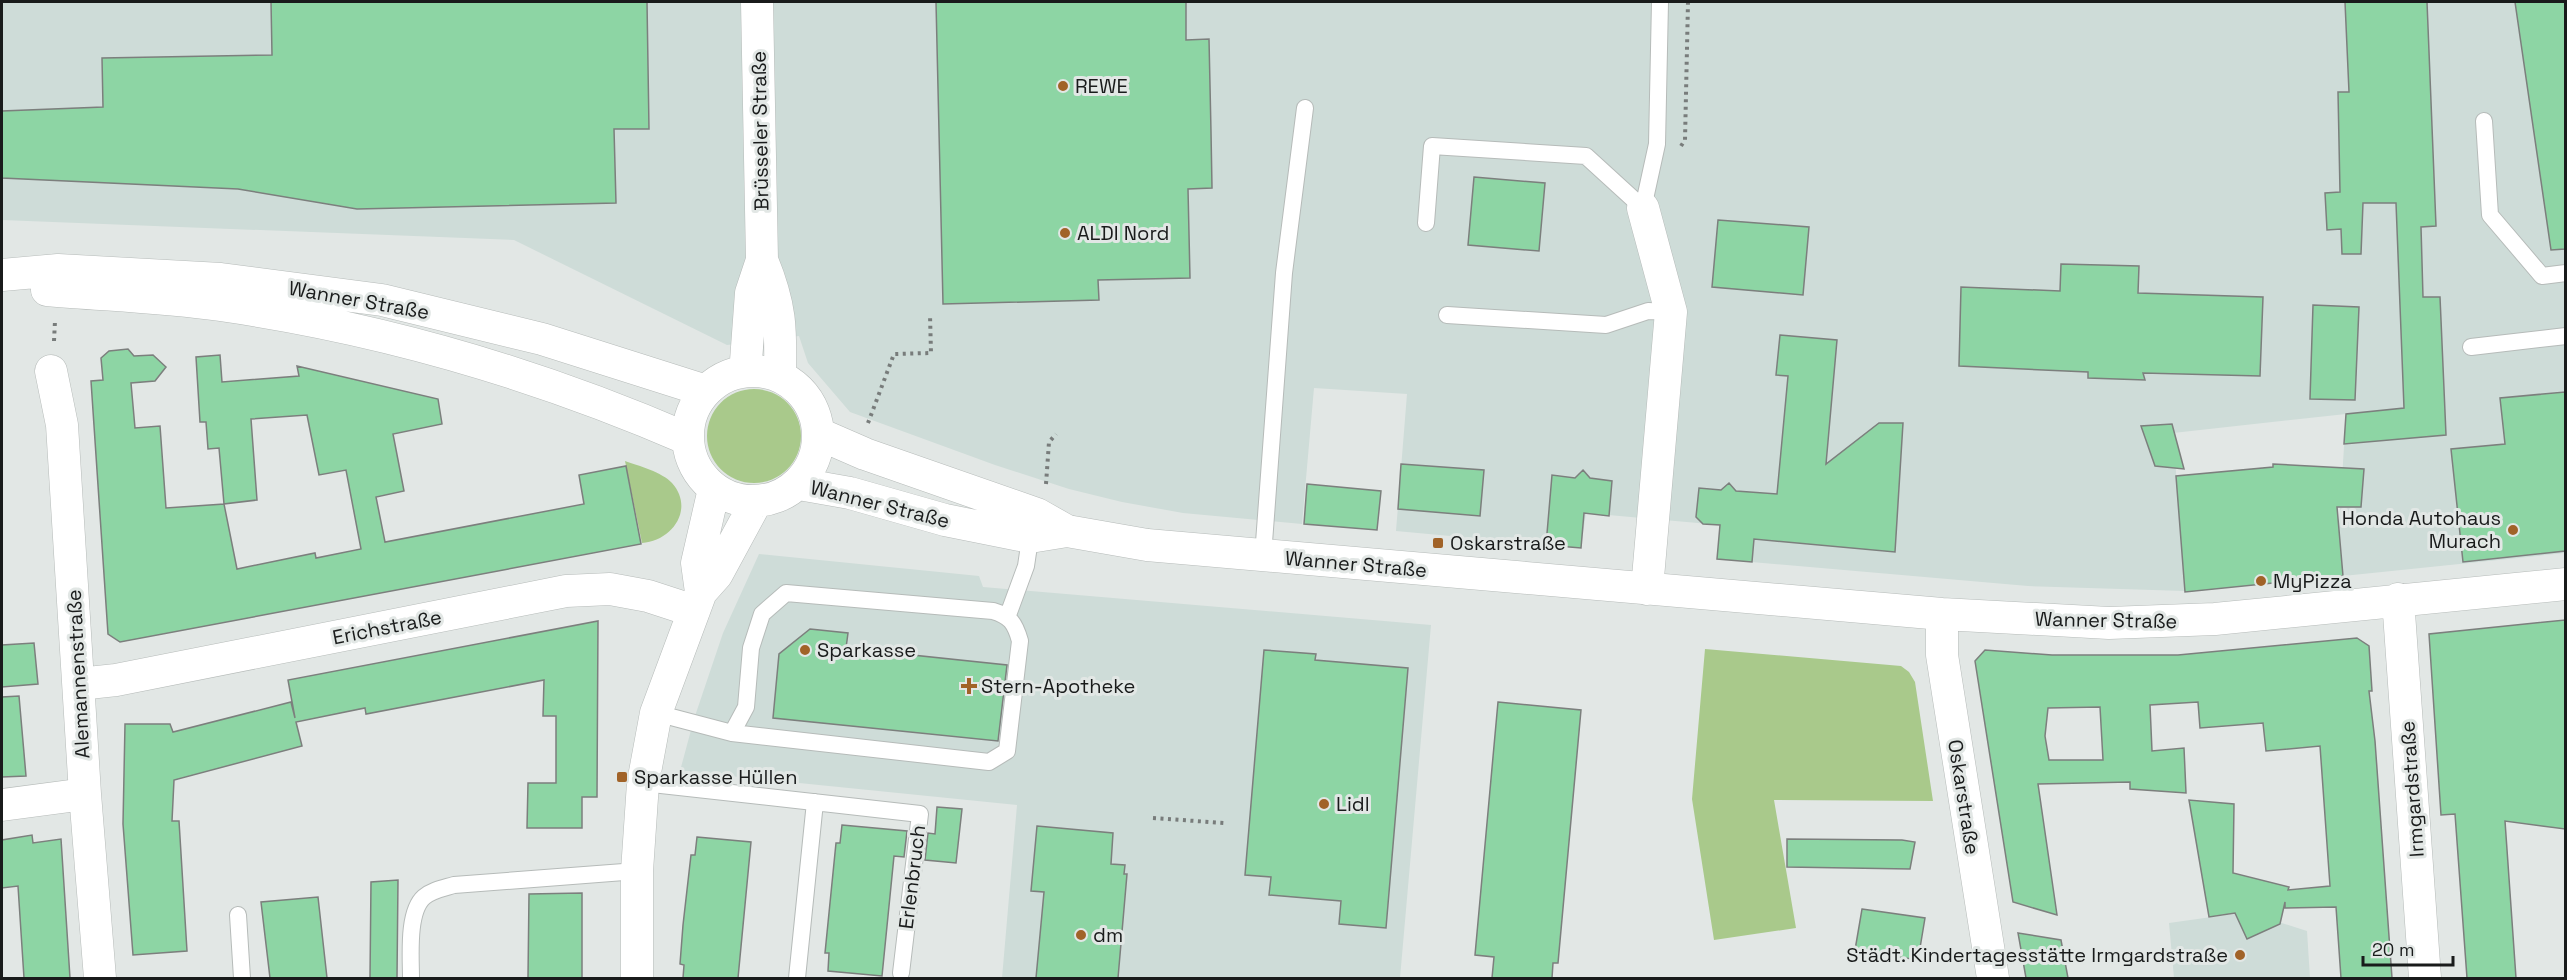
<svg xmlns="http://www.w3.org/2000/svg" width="2567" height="980" viewBox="0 0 2567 980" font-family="'Space Grotesk',sans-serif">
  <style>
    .built { fill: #cedcd8 }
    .green { fill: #a9c98b }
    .building { fill: #8dd5a4; stroke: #7c7f7d; stroke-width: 1.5; fill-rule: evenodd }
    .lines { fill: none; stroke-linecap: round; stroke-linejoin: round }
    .service-casing { stroke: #b6bbb9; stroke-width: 18 }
    .minor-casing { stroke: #b6bbb9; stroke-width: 33 }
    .path { stroke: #787c7b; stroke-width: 4; stroke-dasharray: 3 4.5; stroke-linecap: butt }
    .service { stroke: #fff; stroke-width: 16 }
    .minor { stroke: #fff; stroke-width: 32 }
    .poi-dot { fill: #a16328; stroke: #e2e7e5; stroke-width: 2 }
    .labels { text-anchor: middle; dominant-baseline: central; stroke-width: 6; stroke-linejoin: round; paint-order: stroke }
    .poi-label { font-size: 20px; fill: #191b1b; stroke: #e2e7e5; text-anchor: start }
    .street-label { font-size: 20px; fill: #191b1b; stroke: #e2e7e5 }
  </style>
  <rect width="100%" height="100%" fill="#e2e7e5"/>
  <path class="built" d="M2,2H2565V553L2343,576L2339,528L2346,414L2173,433L2185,591L2028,586L1717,559L1720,525L1586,513L1581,548L1396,531L1407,394L1314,388L1302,524L1183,513L1122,502L1069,489L995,465L850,412L808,363L799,336L727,345L514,240L2,220Z
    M759,554L979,576L983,587L1431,625L1400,978H1002L1017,805L680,771L694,719L723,633Z
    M2247,912L2307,931L2310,978H2174L2169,923Z"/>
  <path class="green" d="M707 436a47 47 0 1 1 94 0a47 47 0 1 1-94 0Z
    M625,461C639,466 662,472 672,483C695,509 672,541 642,543Z
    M1705,649L1901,666L1909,672L1915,682L1933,801L1774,800L1796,928L1714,940L1692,799Z"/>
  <path class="building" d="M271,2H647L649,129H614L616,203L357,209L238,189L2,178V111L103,107L102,58L272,55Z
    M936,2H1186V40L1209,39L1211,132L1212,188L1188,189L1190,278L1098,280L1099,300L943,304Z
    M2345,2H2427L2436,226L2421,227L2423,297H2440L2446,435L2344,444L2346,414L2404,408L2396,203H2363L2361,254H2342L2341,229L2327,230L2325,193L2340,192L2338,92H2349Z
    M2515,2H2565V249L2551,250Z
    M1474,177L1545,183L1539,251L1468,245Z
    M1718,220L1809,227L1803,295L1712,287Z
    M2061,264L2139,266L2138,293L2263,297L2260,376L2143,373L2145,380L2088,378V372L1959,366L1961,287L2060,291Z
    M2313,305L2359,307L2355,400L2310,399Z
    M1780,335L1837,340L1826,464L1879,423H1903L1895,552L1754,539L1752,562L1717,559L1720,525L1703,524L1696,517L1699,488L1721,490L1729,483L1736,491L1777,494L1788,376L1776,375Z
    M128,349L134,356L153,355L166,367L155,381L131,383L135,428L160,426L166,508L224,504L219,448L208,449L206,422H200L196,357L220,355L222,382L299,376L297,366L438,399L442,424L393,434L404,491L376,497L385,542L584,504L579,475L626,466L641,544L120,642L108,634L91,381L103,380L101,358L109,351ZM307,415L319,475L346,470L361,549L316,558L315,553L237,569L224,504L257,500L251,419Z
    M2565,392V551L2463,562L2451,449L2505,444L2500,398Z
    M2172,424L2184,469L2155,466L2141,426Z
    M1401,464L1484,470L1480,516L1398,509Z
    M2273,464L2364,469L2361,507H2337L2343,576L2185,592L2176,476L2273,467Z
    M1583,470L1590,478L1612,481L1609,516L1584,513L1581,548L1546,545L1552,475L1575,478Z
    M1307,484L1381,491L1377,530L1304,524Z
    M2565,620V829L2505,821L2516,978H2467L2455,814L2441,815L2429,634Z
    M598,621L597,797H582V828H527L528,783H556V716H543L544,680L366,714L365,708L296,722L302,746L174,780L172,821H179L187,951L133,955L123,824L125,724H170L173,732L291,702L295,718L288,680Z
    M810,629L848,633L846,648L1007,665L998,741L773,718L779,654Z
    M2357,638L2369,646L2372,691H2369L2375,741L2392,978H2341L2336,907L2285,908V902L2280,924L2247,939L2235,913L2209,917L2189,800L2234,804L2233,873L2289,887L2288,890L2330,886L2320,746L2266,751L2263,723L2200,728L2198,702L2150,705L2152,751L2184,748L2186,793L2130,789V782L2038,784L2057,915L2013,902L1975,661L1985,650L2052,655H2178ZM2100,707L2103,760H2049L2045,736L2048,708Z
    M34,643L38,684L2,687V645Z
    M1264,650L1316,654L1315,660L1408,668L1386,928L1339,924L1341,901L1269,895L1271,877L1245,875Z
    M19,696L26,776L2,777V697Z
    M1498,702L1581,710L1558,963H1553L1552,978H1492L1494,957L1475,955Z
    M937,807L962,809L956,863L925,860L928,833L935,834Z
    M842,825L907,831L904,857L894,856L882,976L828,971L829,953H825L836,843H840Z
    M1037,826L1113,833L1111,864L1125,865L1124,874H1127L1118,978H1036L1044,892L1031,891Z
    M32,835L33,843L61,839L70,978H24L18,886L2,888V840Z
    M697,837L751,842L738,978H683L684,965L680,964L683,925L691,855H695Z
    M1787,839L1902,840L1915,842L1910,869L1787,867Z
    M398,880L397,978H370L371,882Z
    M582,893V978H528L529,894Z
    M318,897L327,978H270L261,902Z
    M1862,909L1925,918L1918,960L1855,950Z
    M2018,933L2061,940L2068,978H2026Z"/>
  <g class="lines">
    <defs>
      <path id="service" d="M2484,121L2490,215L2542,276L2566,273
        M1426,223L1432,146L1586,156L1643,208L1657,144L1660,2
        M1447,315L1606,325L1648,311L1671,312
        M2471,347L2566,336
        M1263,556L1284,273L1305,108
        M1008,615L1026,566L1031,532
        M656,713L732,733L989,762L1007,751L1020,641C1015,623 1010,616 993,611L786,593L762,614L751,648L746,707L732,733
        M643,783L920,814L901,973
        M238,915L242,978
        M411,978C411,957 407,912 424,897C432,890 444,888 454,885L637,871
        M797,978L815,802"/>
      <path id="minor" d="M1643,208L1671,312L1647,589
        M762,260C781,306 781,328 780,376
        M2,275L58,270L221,279L382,300L542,339L706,391
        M47,290C104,295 163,297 220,305C381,328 538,374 688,439
        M688 436a65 65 0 1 1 130 0a65 65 0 1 1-130 0Z
        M51,371L62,425L85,794L100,978
        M748,371L746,361L751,293L762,260L757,2
        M819,434L865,454L1037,514L1067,531
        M799,484L850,493L945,520L1030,537L1067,531L1147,545L1942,614L2109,623L2215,619L2566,584
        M701,592L697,563L714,489
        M2398,599L2425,978
        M1942,614V655L1993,978
        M79,684L116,680L566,591L610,589L648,596L694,611
        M2,805L85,794
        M637,978V871L643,783L656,713L701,592L717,574L756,502"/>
    </defs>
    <use href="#service" class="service-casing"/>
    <use href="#minor" class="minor-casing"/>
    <path class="path" d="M1681,146L1685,140L1688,2
      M54,341L55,321
      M868,423L894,354L931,353L930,315
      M1046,484L1049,442L1056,434
      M1153,818L1224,823"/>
    <use href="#service" class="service"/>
    <use href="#minor" class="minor"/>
  </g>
  <g class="poi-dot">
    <circle cx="1063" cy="86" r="6"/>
    <circle cx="1065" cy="233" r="6"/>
    <circle cx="2513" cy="530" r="6"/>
    <rect x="1432" y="537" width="12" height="12" rx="3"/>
    <circle cx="2261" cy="581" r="6"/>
    <circle cx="805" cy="650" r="6"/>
    <path d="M966 677h6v6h6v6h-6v6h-6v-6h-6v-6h6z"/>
    <rect x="616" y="771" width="12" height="12" rx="3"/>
    <circle cx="1324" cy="804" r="6"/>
    <circle cx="1081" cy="935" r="6"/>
    <circle cx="2240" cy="955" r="6"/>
  </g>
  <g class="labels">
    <g class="poi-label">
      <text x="1075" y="86">REWE</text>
      <text x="1077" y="233">ALDI Nord</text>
      <text x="2501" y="518" text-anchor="end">Honda Autohaus<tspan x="2501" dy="23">Murach</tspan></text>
      <text x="1450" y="543">Oskarstraße</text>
      <text x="2273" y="581">MyPizza</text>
      <text x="817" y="650">Sparkasse</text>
      <text x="981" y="686">Stern-Apotheke</text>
      <text x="634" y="777">Sparkasse Hüllen</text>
      <text x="1336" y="804">Lidl</text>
      <text x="1093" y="935">dm</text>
      <text x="2228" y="955" text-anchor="end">Städt. Kindertagesstätte Irmgardstraße</text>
    </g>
    <g class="street-label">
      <text transform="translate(760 131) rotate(-91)">Brüsseler Straße</text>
      <text transform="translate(359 300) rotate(10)">Wanner Straße</text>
      <text transform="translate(880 504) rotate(14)">Wanner Straße</text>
      <text transform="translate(1356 564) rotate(5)">Wanner Straße</text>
      <text transform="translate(2106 620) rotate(1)">Wanner Straße</text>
      <text transform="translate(387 627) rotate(-11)">Erichstraße</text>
      <text transform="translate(78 674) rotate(-93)">Alemannenstraße</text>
      <text transform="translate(2412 789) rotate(-94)">Irmgardstraße</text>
      <text transform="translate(1964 797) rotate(81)">Oskarstraße</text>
      <text transform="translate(912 877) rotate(-83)">Erlenbruch</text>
    </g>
  </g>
  <rect width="2567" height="980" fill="none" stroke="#191b1b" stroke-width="6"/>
  <path d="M2363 956v9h90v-9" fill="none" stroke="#191b1b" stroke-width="3"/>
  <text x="2372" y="956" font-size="18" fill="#191b1b" stroke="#e2e7e5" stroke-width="4.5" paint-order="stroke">20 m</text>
</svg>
